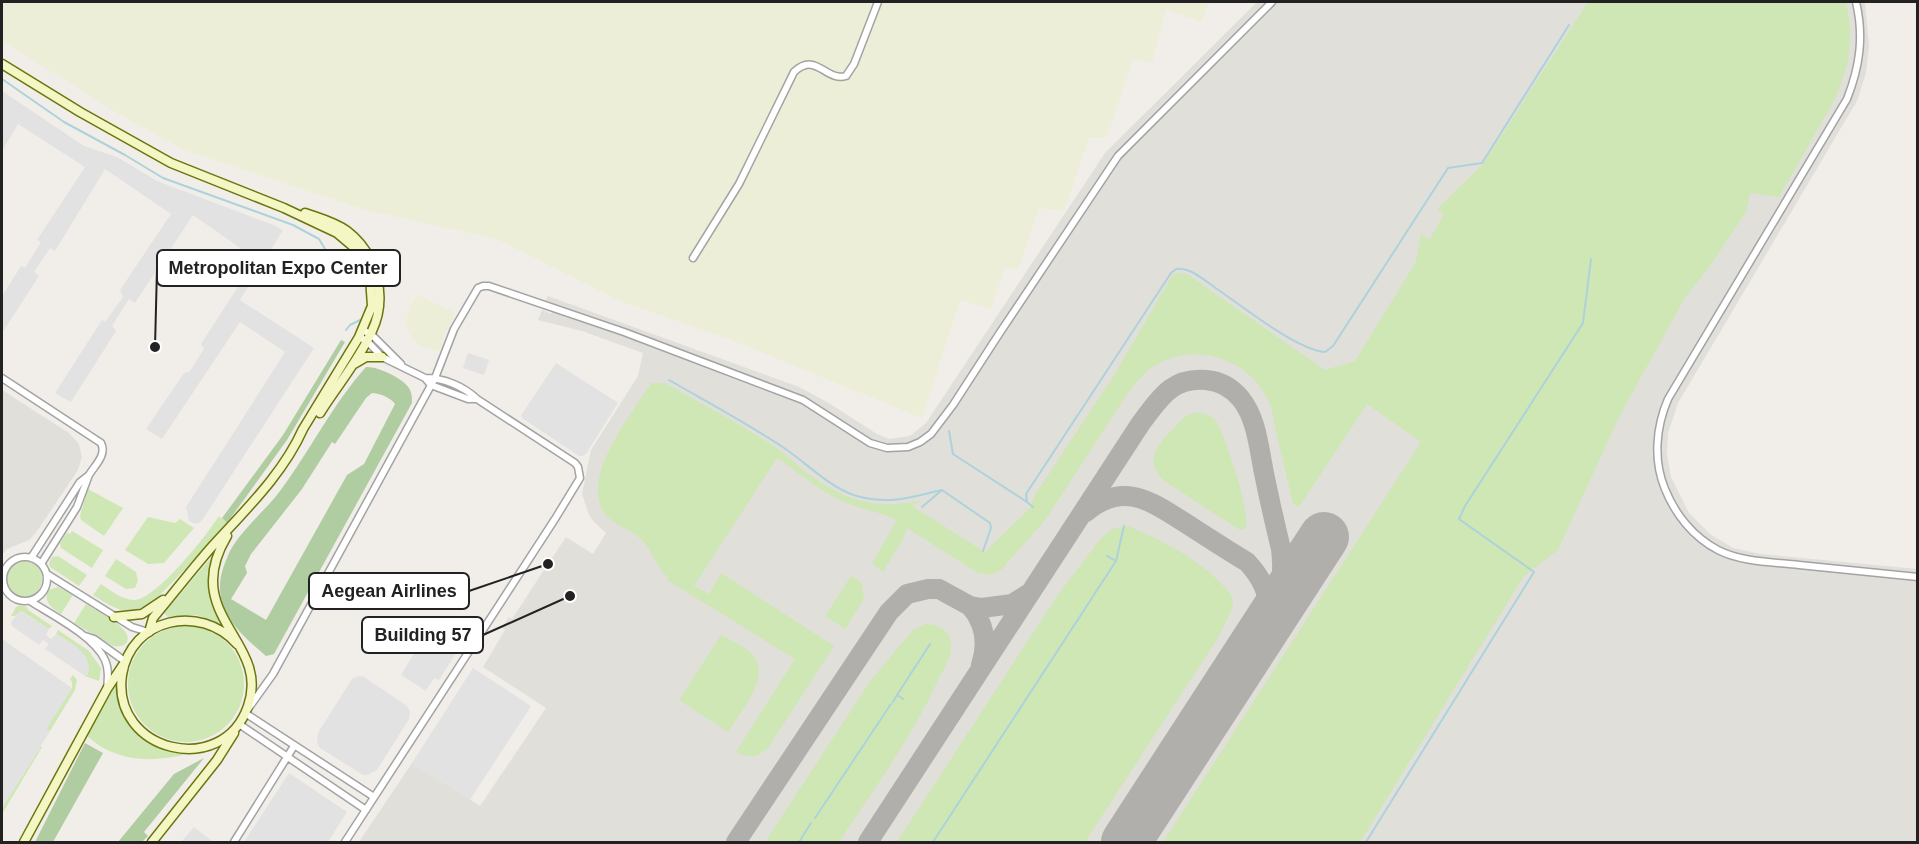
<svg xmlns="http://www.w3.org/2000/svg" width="1919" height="844" viewBox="0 0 1919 844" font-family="Arial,sans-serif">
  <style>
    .airport { fill: #e0dfda }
    .farmland { fill: #edeed7 }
    .grass { fill: #cee7b4 }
    .forest { fill: #afcda1; fill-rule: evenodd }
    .parking { fill: #e2e2e2 }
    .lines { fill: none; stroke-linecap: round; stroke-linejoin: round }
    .stream { stroke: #add2db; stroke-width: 2 }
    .taxiway { stroke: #b0afac; stroke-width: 20 }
    .runway { stroke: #b0afac; stroke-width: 50 }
    .street-casing { stroke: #a3a3a3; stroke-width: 9 }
    .secondary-casing { stroke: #6b750d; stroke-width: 11 }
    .street { stroke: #fff; stroke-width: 6 }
    .secondary { stroke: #f4f6c3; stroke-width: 8 }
    .leader { fill: none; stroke: #222; stroke-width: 2 }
    .callout-dot { fill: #222; stroke: #fff; stroke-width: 2 }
    .callout { fill: #fff; stroke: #222; stroke-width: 2 }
    .callout-label { font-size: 18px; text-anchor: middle; font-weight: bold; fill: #222 }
  </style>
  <rect width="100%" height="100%" fill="#f1eee9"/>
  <path class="airport" d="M1257,2H1865L1869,46L1866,73L1857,101L1678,403L1668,433L1667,455L1671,477L1689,513L1710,534L1733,548L1761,554L1917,569V842H359L412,763L480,806L546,708L483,667L505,630L502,628L509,617L512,619L544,570L541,567L548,556L552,558L566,537L593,554L606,533L594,522L589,515L582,494L591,450L638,376L643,353L582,331L538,320L542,310L551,314L554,305L545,301L548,296L799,387L827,402L877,434L889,439L910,436L926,423L1105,153Z
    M2,390L69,433L79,444L82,457L78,470L35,534L29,540L7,549L2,555Z"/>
  <path class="farmland" d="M2,2H876L849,69L845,74L840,76L808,62L800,64L794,70L740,186L796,73L801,69L817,68L834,78L840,80L847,78L856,65L880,2H1209L1201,22L1166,9L1152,63L1133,59L1107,137H1089L1064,211L1039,208L1018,270L1005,267L991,309L960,300L922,418L729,339L620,301L497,239L365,210L184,150L119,114L2,41Z
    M418,295L452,311L455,314L445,333L439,352L419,345L408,332L406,322L409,310L414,299Z"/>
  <path class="grass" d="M1588,2H1846L1850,25V41L1848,61L1842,81L1835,99L1779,197L1750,193L1746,212L1710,266L1686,296L1619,417L1558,550L1524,576L1360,842H1163L1421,442L1367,404L1299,507L1293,504C1288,481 1282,458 1277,436C1274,422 1273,408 1266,396C1245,356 1191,342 1154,366C1143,373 1136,383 1128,393L1046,519L1001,570L990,575L978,573L907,528L903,539L883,572L872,563L897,520C880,512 861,509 844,502C819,491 799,472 777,458L694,586L709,594L721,573L834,646L768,748C758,757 748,759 736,752L795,659L667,580L668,577C656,568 653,552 642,540C632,529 614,526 605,514C579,477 632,414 651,383H665C700,403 735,421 769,443C782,451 793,462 806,472C842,500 876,511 922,500L912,506L985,552L1031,507L1033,498L1113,377L1172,276L1176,273L1187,274L1325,370L1355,361L1416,262L1421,234L1430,239L1444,214L1437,209L1483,164Z
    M1193,413C1205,412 1214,416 1219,426C1227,444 1252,514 1245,530L1238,529L1163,480C1145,461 1156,446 1171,431C1178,424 1183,416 1193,413Z
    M88,489L123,508L104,536L81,520L80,515Z
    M219,516L227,523L198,556L157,598L145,607L130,611L121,610L109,605L93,595L101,584C110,590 122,600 134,600C156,600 207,535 219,516Z
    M148,517L175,523L180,519L194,528L164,563L148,564L125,550Z
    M1128,526C1168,543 1205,562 1232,596L1233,607L1219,636L1085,842H897L1057,596L1101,538L1112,529Z
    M72,531L103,550L92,568L61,548L60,543L67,533L70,534Z
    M58,556L87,575L79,586L50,567L49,563L52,557Z
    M116,559L136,572L138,581L135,588L126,589L105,576Z
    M209,560L211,561C205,589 209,600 221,624L196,615L168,617L164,613Z
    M6 579a18 18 0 1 1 36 0a18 18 0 1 1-36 0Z
    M851,576L861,582L864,599L845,629L825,616Z
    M58,587L73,595L61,614C52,608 42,601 49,590Z
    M86,604C97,611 120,623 126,633C132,644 121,648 113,646L74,623Z
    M21,605L27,607L28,610L52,626L49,629L21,611L15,616H11L16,607Z
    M925,624C939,623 953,633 951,648C950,660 942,672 937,682C911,739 873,790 839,842H765L871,680L912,631Z
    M128 684a58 58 0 1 1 116 0a58 58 0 1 1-116 0Z
    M58,630L89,651L101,668L99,681L85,676L88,674C90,652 72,644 56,634Z
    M721,635C730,640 742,645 750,652C775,674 740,712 728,732L679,700Z
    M73,675L77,680L75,690L50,731L46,729L72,688V682L70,679Z
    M117,679C121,724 140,751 187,754C152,763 115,762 87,736Z
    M41,746L42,747L2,814V808Z"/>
  <path class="forest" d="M341,340L345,342L287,440L227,523L222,518L283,435Z
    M366,367C377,366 403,378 409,388C412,393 412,398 412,403L274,654L266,656C245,638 219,616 220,586C220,574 225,562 230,551C242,529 264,512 280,491C310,451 332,405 366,367ZM372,393C380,393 391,398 395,404L364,464L347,475L266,620L231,599L247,573L245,566L251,554L302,489L332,442L335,444L366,398Z
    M85,743L103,753L53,842H35Z
    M204,758L144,832L148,836L142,842H118L174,774Z"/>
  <path class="parking" d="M2,91L84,146L117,157L157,181L273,225L283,230L240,300L314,348L201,522L196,524L189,521L186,507L285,352L240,322L162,439L146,429L184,373L189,372L204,349L201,344L256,259L193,215L135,303L129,299L112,326L116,331L71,402L55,393L102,320L105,322L123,297L120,290L171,214L105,169L55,251L50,248L34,272L39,276L2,333V296L21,266L25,268L41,242L37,240L85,167L18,124L2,151Z
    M468,353L489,360L484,375L463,368Z
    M556,363L618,403L586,454L583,456H579L522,418V414Z
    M20,611L49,629L46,635L51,639L56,634L78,648L86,657L89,666L88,674L85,676L45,649L49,644L43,640L39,645L12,626L11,622Z
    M436,617L467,636L439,680L434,678L426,691L401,675Z
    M2,639L72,688L46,729L50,731L2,808Z
    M473,668L531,706L470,800L412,763Z
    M359,676L364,677L406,705L410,711L409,719L377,770L367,775H363L320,748L317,743L318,733L352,679Z
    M289,773L347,812L328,842H244Z
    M194,827L213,842H181Z"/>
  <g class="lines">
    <path class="stream" d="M2,79L64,122L125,155L163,178L293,225L319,239L325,249L327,257L326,282
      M346,330L350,325L360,320
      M669,380C707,402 747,423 784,448C811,466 833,492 865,498C895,504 914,496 942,490
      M949,431L953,454L1027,502
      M922,507L942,490L990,523L991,528L983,551
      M1033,507L1027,502L1026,494L1171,273L1176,269C1191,267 1205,281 1217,289C1242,306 1297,350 1325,352L1333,346L1448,168L1482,163L1569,25
      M1107,556L1116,561
      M897,695L930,644
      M893,702L897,695L903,699
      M815,818L891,704
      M799,842L811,823
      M933,842L1116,561L1124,526
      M1366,842L1534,572L1459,519L1465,506L1583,323L1591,259"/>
    <path class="taxiway" d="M1086,512C1124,480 1152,502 1187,524C1207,537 1227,550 1247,562C1261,577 1271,595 1268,616
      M970,606C985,623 988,644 981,665
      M736,842L889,612L907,594L928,589H939L970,606L982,608L1012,604L1028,594
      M868,842L1141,423C1160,398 1172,377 1206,380C1220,381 1232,388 1241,399C1257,419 1259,449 1264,473C1269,498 1275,524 1281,549C1285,582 1279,602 1263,631"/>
    <path class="runway" d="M1126,842L1324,537"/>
    <defs>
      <path id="street" d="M1856,2C1864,36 1860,66 1847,99L1668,399C1656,427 1653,460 1665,489C1675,514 1693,537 1718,550C1741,562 1773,562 1799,565C1838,569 1878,573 1918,577
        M693,258L739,184L794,72C816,51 826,82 846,76L854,64L878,2
        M362,330L371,334L401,364
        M359,337L367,341L382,357L425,378L431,385L468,399H476
        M2,378L101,443C107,455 95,465 89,475
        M3 579a22 22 0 1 1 44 0a22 22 0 1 1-44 0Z
        M31,558L80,482L89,475L77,507L41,564
        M47,574L132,627L148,632
        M30,601C52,615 94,636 105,660C109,669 108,679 107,689
        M85,636L94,639L126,662
        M248,709L273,674L435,378L454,329L478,288L483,286H489L624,332L803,400L870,443L887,448L908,447L920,442L931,434L953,405L999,334L1118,156L1272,2
        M245,713L374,797
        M239,724L366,810
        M234,842L294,746
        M345,842L555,519L580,478L578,467L575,463L477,399C463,386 444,378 425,378"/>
      <path id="secondary" d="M2,64L80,112L171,163L284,208L337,233L356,249L364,260L370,277L372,306L359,337L303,429C282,476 243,512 209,550C190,572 172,595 153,618L149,632
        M305,213C319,218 335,222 347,231C377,254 388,297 372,331C359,360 337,386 320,413
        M354,364L366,357H382
        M227,536C179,616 271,641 248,706C223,779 111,752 122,675C131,618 200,603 237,644
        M114,617L142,614L163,600
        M24,842L107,689L123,665
        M152,842L217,760L234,733"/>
    </defs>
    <use href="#street" class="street-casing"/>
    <use href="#secondary" class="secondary-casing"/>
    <use href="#street" class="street"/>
    <use href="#secondary" class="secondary"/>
  </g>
  <path class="leader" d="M155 347L157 268M548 564L469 591M570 596L483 635"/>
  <g class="callout-dot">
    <circle cx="155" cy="347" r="6"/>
    <circle cx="548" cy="564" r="6"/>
    <circle cx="570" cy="596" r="6"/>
  </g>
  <g class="callout">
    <rect x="157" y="250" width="243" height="36" rx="6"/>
    <rect x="309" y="573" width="160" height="36" rx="6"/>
    <rect x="362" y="617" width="121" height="36" rx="6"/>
  </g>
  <g class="callout-label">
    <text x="278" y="274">Metropolitan Expo Center</text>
    <text x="389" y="597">Aegean Airlines</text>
    <text x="423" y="641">Building 57</text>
  </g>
  <rect width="1919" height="844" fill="none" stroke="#222222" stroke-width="6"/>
</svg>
